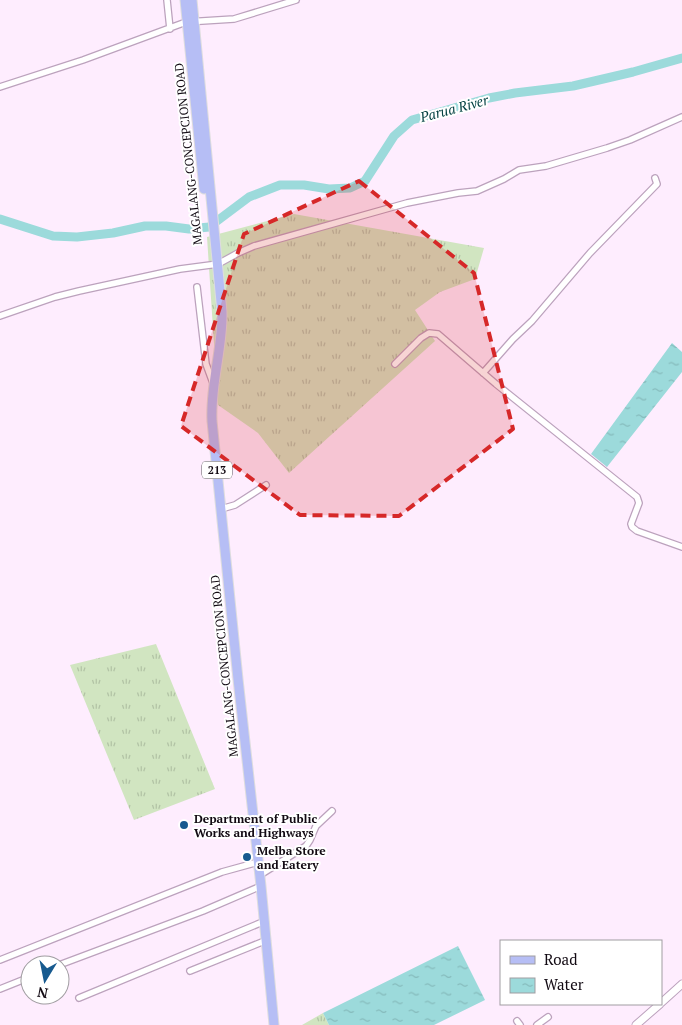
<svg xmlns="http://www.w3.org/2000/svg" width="682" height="1025" viewBox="0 0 682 1025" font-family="'PT Serif',serif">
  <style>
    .grass { fill: url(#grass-tufts) }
    .water { fill: url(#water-ripples) }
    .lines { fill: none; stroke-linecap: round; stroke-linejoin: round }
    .river { stroke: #9cdadb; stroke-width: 9 }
    .minor-casing { stroke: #bca2bd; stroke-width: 8 }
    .tertiary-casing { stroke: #bca2bd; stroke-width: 9 }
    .primary-casing { stroke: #deddde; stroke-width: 11 }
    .minor { stroke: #fff; stroke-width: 5.5 }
    .tertiary { stroke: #fff; stroke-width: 7 }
    .primary { stroke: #b6bef5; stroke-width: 9 }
    .marked { fill: #d62828; fill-opacity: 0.2; stroke: #d62828; stroke-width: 4; stroke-dasharray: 10 6; stroke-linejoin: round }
    .poi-dot { fill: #175a8f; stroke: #fff; stroke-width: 2 }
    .labels { text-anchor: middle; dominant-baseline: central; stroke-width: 4; stroke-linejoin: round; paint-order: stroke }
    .shield { fill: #fff; stroke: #59545a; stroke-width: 1 }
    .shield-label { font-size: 11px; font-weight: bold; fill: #120a13 }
    .street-label { font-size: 12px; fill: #120a13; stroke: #fff }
    .poi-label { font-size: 12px; font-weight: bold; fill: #120a13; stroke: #fff; text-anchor: start }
    .water-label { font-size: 14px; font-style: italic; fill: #054243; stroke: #fff }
  </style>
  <defs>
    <pattern id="grass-tufts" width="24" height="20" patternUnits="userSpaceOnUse" patternTransform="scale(1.25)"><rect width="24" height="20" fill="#d1e5c1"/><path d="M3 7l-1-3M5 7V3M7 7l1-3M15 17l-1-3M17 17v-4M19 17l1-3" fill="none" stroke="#b2c3a5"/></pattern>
    <pattern id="water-ripples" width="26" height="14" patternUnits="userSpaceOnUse" patternTransform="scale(1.25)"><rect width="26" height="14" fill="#9cdadb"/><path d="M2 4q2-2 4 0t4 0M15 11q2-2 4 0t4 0" fill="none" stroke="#85babb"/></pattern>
  </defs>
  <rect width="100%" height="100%" fill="#feedfe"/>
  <path class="grass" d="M294,214L484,248L475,279L440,292L415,310L435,341L289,473L258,433L218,405L207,237Z
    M156,644L215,789L134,820L70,665Z
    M323,1013L329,1025H302Z"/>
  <path class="water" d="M672,343L682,352V372L607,467L591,454Z
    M458,946L485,1000L434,1025H329L323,1013Z"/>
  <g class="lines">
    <path class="river" d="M0,219L53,236L77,237L113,233L145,226H166L189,229L209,227L249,197L280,185H304L329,189L350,188L365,181L394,136L412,120L489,98L515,93L573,86L633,72L682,58"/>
    <defs>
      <path id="minor" d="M167,0L170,29
        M0,87L83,60L186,22L234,19L296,0
        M197,287L206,364L213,383
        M0,316L55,297L79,291L180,269L218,264L238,253L254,246L407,203L458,193L477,191L504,179L519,170L546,166L607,148L630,140L682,117
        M395,364L421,338L429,333L438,334L496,384L637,497L639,503L631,524L632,527L637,531L682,547
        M483,373L513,339L532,321L590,253L657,184L655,178
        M221,509L235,505L266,485
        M260,875L306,846L310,840L316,826L332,811
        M0,960L222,872L258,862
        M59,965L203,911L261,886
        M190,971L267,940
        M0,989L30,977
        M79,998L265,921
        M517,1021L520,1025
        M537,1025L548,1017"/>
      <path id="tertiary" d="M661,1003L682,984
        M636,1025L660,1004"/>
      <path id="primary" d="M185,0L204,189
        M192,0L222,312C223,348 210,384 212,421L238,679L261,886L274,1025"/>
    </defs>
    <use href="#minor" class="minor-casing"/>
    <use href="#tertiary" class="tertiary-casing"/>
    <use href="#primary" class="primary-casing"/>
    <use href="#minor" class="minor"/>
    <use href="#tertiary" class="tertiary"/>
    <use href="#primary" class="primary"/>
  </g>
  <path class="marked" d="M359,181L474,273L513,429L399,516L300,515L181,426L244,234Z"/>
  <g class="poi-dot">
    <circle cx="184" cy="825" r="5"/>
    <circle cx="247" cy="857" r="5"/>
  </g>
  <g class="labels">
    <rect class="shield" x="202" y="461.5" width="30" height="17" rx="4"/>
    <g class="shield-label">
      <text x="217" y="470">213</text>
    </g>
    <g class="street-label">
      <text transform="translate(188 154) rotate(-96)">MAGALANG-CONCEPCION ROAD</text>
      <text transform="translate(224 666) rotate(-96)">MAGALANG-CONCEPCION ROAD</text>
    </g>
    <g class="poi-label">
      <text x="194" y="818">Department of Public<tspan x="194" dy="14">Works and Highways</tspan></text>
      <text x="257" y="850">Melba Store<tspan x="257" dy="14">and Eatery</tspan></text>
    </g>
    <g class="water-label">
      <text transform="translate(454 108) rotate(-15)">Parua River</text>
    </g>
  </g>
  <rect x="500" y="940" width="162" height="65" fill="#ffffff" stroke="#a09da1"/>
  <rect x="510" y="956" width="25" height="8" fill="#b6bef5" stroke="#a09da1"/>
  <text x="544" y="965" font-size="15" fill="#120a13">Road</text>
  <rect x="510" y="978" width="25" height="15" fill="url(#water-ripples)" stroke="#a09da1"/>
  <text x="544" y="990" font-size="15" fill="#120a13">Water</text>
  <g transform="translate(45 980) rotate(190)"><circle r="24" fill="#ffffff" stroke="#a09da1"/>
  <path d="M0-4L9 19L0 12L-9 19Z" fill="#175a8f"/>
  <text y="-8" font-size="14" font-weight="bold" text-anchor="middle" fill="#120a13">N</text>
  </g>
</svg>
